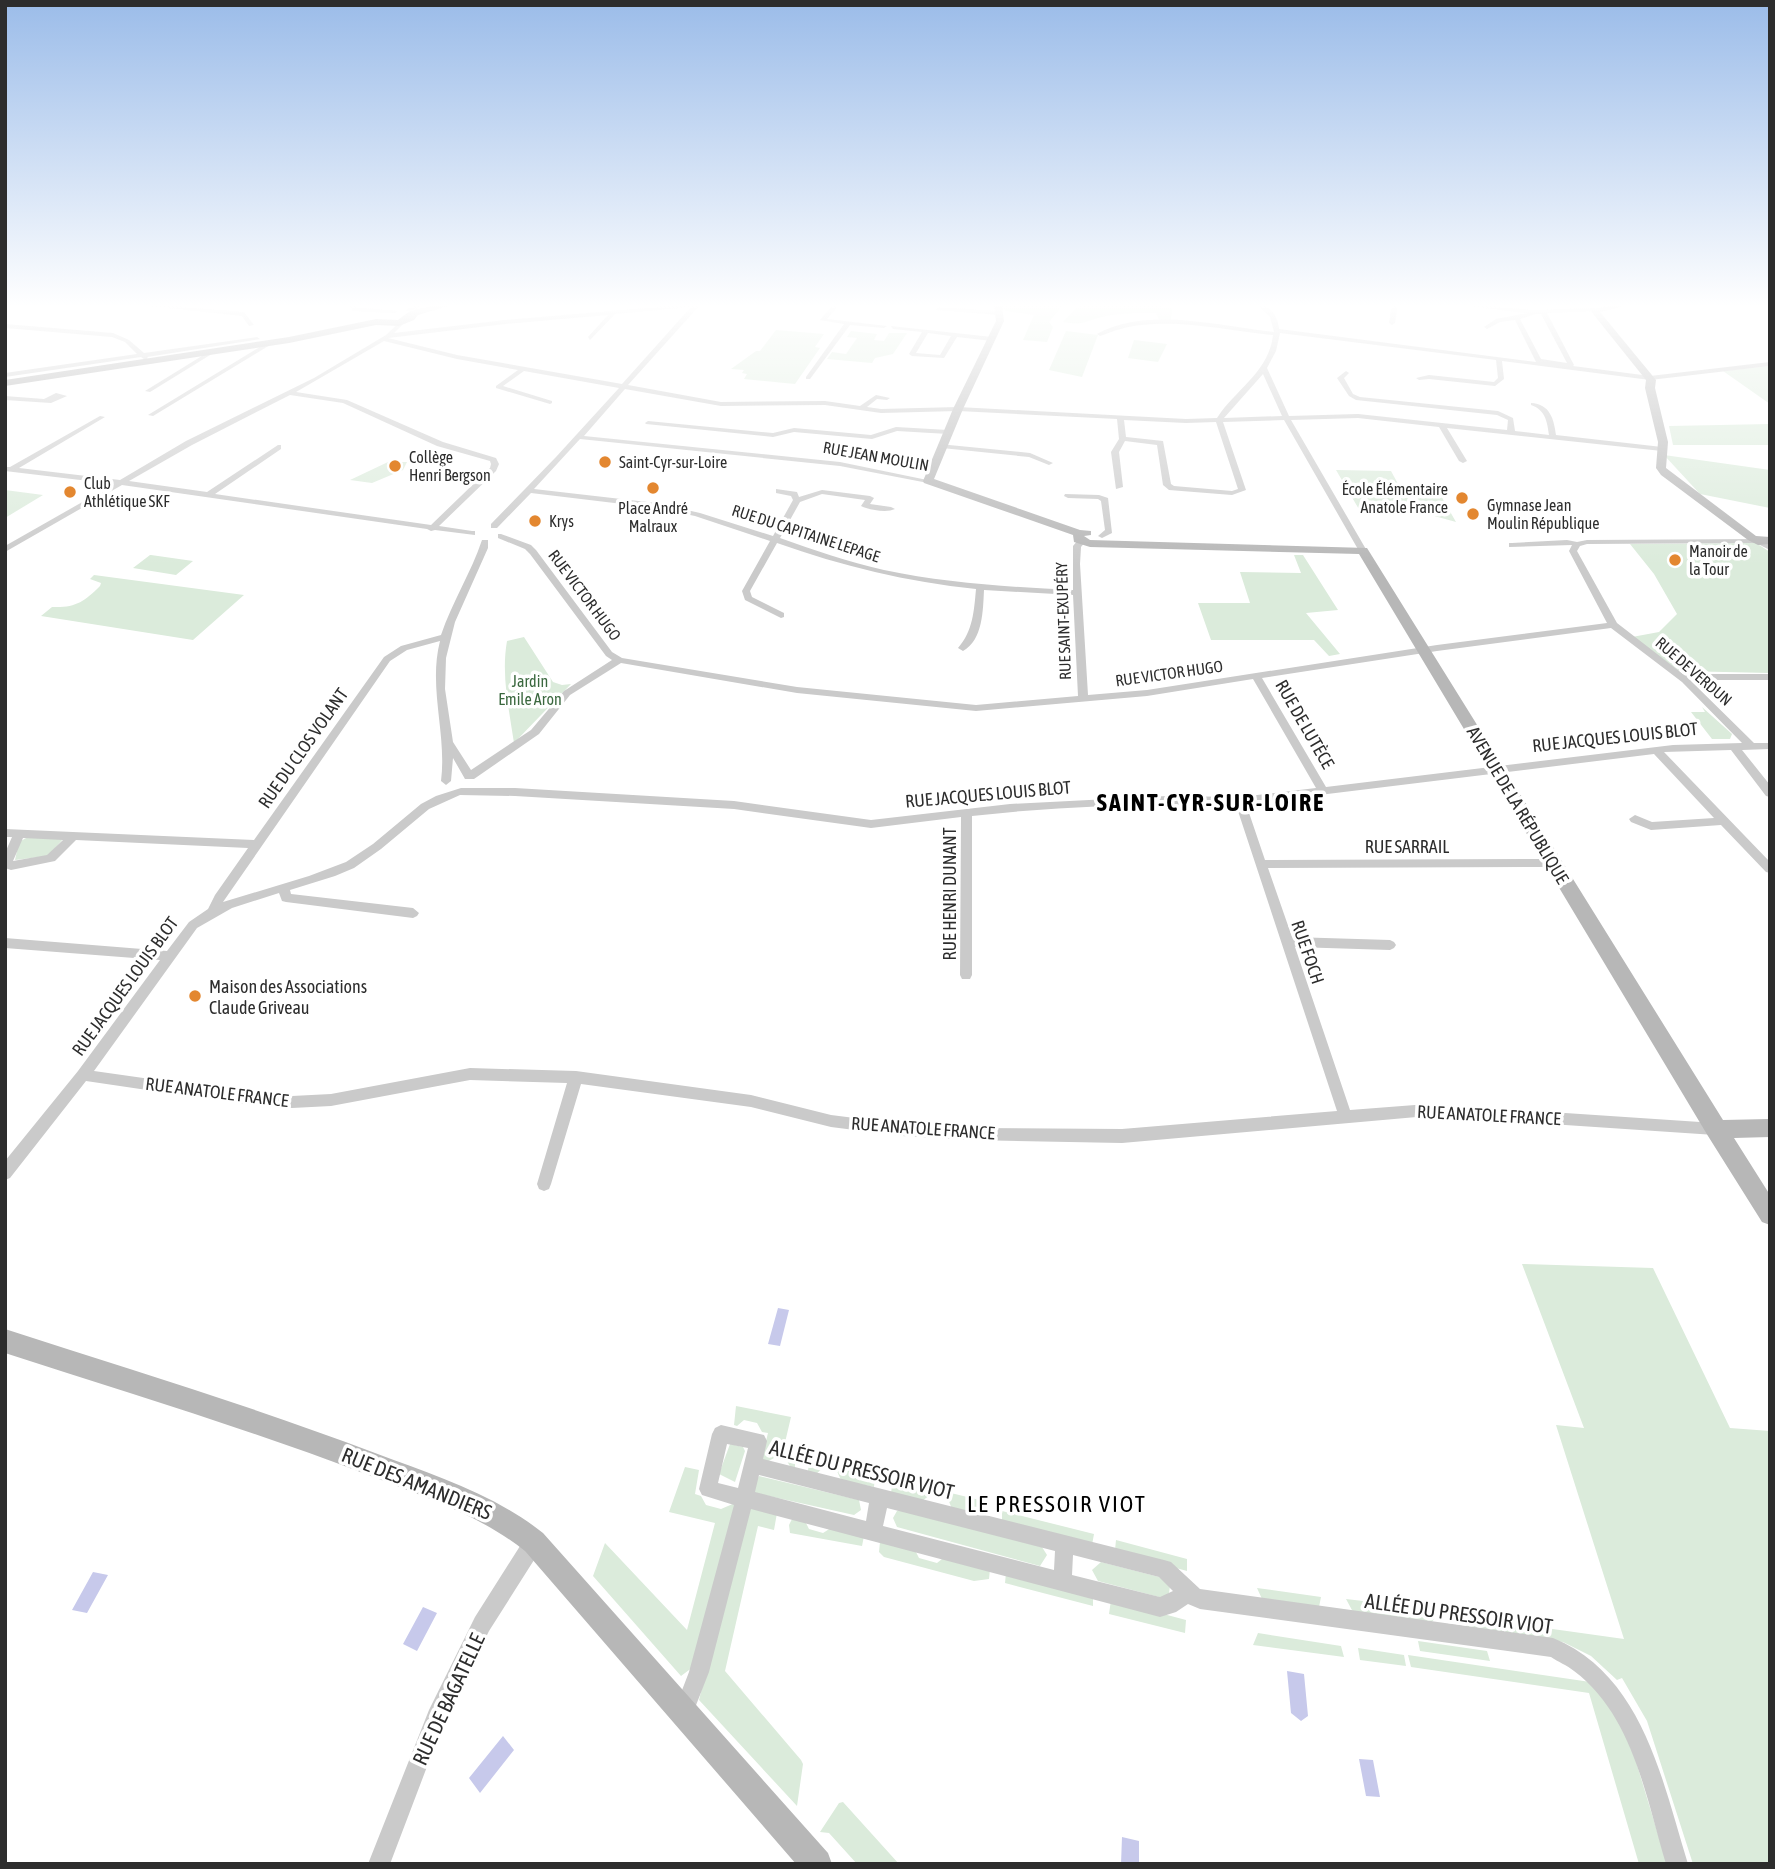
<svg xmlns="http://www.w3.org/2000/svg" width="1775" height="1869" viewBox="0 0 1775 1869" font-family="'Asap Condensed',sans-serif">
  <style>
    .green { fill: #dbebdb }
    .water { fill: #c7c9eb }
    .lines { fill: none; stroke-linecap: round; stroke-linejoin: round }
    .street { fill: #cacaca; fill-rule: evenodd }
    .secondary { fill: #b7b7b7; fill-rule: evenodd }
    .primary { fill: #a5a5a5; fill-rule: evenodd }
    .poi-dot { fill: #e38730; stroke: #fff; stroke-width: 2.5 }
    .labels { text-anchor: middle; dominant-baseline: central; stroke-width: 7; stroke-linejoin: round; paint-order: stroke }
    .far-street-label { font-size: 16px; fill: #2d2d2d; stroke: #fff }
    .far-poi-label { font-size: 16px; fill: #2d2d2d; stroke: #fff; text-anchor: start }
    .far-park-label { font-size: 16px; fill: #3b683f; stroke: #fff }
    .street-label { font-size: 18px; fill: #2d2d2d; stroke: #fff }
    .poi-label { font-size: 18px; fill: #2d2d2d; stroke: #fff; text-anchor: start }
    .near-street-label { font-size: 21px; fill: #2d2d2d; stroke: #fff }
    .near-neighbourhood-label { font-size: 23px; letter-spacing: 2px; fill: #000; stroke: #fff }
    .district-label { font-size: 24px; font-weight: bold; letter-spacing: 2px; fill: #000; stroke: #fff }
  </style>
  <rect width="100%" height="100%" fill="#fff"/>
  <path class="green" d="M1003,305H1063L1049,322L1053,327L1047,342L1023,340L1034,315L1005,311Z
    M1079,305H1152L1172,308L1171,320H1159L1156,313C1139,313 1122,313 1106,316C1086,320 1085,326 1063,322Z
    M776,330L824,334L815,347L820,348L795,384L744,379L747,374L742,373L744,370L731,369L756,351H760Z
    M851,331L877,334L874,340L884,341L889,333H907L893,354L875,358L872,363L827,359L832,352L846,354L857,338L847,337Z
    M1066,331L1098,335L1082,377L1049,370Z
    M1134,340L1167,344L1158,362L1128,358Z
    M1770,366V404L1723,371Z
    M1770,424V445H1673L1669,426Z
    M1664,455L1770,470V508L1700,494Z
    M388,462H407L403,470L372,483L350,480Z
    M1336,470L1391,471L1403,493L1440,494L1456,522L1402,507L1360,511Z
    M5,490L43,495L5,518Z
    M1756,543L1770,552V673L1679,671L1632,637L1659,632L1677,614L1654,574L1630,544Z
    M150,555H151L193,561L176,575L133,568Z
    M1294,555H1303L1338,610L1306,613L1340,654L1329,656L1314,640H1211L1198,603H1250L1240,572L1301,573Z
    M94,575L244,595L193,640L41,616L52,607C75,608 84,602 100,586L101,583L90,579Z
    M524,637L553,682L562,685L571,684L514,743C509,709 501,675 507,641Z
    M1702,707L1732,734L1730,739H1712L1691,712H1705Z
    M28,837L63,839L48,856L15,860L19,842Z
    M1522,1264L1653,1268L1730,1428L1770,1431V1864H1693L1647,1721L1622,1678L1617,1680L1591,1656L1563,1642L1472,1630L1467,1627L1461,1616L1624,1639L1556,1425L1584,1428Z
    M736,1406L791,1417L783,1451L795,1455V1467L792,1470L787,1461L774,1458L765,1463L762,1457L768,1433L762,1432L757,1423L744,1420L737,1426L734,1425Z
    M730,1444L743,1447L745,1451L735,1482L719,1474Z
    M809,1461L875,1475L874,1487L841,1480L836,1469L825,1466L815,1475L808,1471Z
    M685,1467L699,1470L695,1494L701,1496L706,1505L721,1509L735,1503L736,1507L693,1667L681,1676L593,1576L605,1543L687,1630L715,1523L669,1512Z
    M759,1476L859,1500L861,1510L854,1515L755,1493L751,1491Z
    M893,1479L988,1502L987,1515L952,1509L948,1499L930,1495L922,1501L891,1493Z
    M752,1507L777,1513L774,1530L758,1526L725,1671L801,1760L803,1764L797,1806L699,1700L747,1509Z
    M901,1510L1042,1547L1047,1555L1040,1566L897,1527L893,1518L897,1511Z
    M1002,1511L1094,1534L1092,1545L1002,1521Z
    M793,1517L804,1519L809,1529L823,1533L834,1526L864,1536L862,1546L790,1533L789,1525Z
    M1116,1540L1187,1559V1571L1118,1552L1115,1550Z
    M880,1542L913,1546L919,1558L937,1563L947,1555L990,1569L989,1579L974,1581L884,1557L879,1552Z
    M1101,1562L1163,1578L1170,1586L1169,1593L1163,1598L1098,1581L1092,1570Z
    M1006,1573L1093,1595V1606L1005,1583Z
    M1257,1588L1321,1597L1319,1607L1262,1599Z
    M1346,1599L1432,1609L1435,1618L1431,1623L1353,1612Z
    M1111,1600L1186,1620L1185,1633L1109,1614Z
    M1258,1633L1341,1646L1344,1657L1253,1645Z
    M1418,1641L1487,1651L1490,1661L1420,1651Z
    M1358,1648L1404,1655L1406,1666L1360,1660Z
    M1408,1655L1597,1683L1624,1722L1667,1864H1639L1589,1693L1411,1667Z
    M843,1802L899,1864H857L829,1833L820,1832L839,1803Z"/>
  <path class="water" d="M778,1308L789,1310L780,1346L768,1344Z
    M93,1572L108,1575L87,1613L72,1610Z
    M423,1607L437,1613L417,1651L403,1644Z
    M1287,1671L1304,1674L1308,1716L1301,1721L1291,1713Z
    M503,1736L514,1750L480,1793L469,1778Z
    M1359,1759L1373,1760L1380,1797L1366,1796Z
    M1122,1837L1139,1841V1864H1121Z"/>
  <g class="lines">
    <path class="street" d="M141,305H159L244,312L254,325L249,326L242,316Z
      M349,305H362L355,307L398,311L395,313L353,311Z
      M417,305H424L410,311L405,310Z
      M681,305H700L628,385L721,402L825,401L860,406L876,395L890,398L887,400L877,399L867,407L881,409L958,407L1186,419L1217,418C1236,389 1269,372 1273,335C1230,331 1186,320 1142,325C1127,326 1114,331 1100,336L1097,334C1146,306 1220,326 1274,332L1270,317L1257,305C1271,305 1278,317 1279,329L1536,362L1515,320L1500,322L1487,329L1484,327L1496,319L1527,313L1475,307L1472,305L1535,310L1594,308L1596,311L1547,313L1574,365L1573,366L1650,376L1770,362V366L1650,380L1502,361L1504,379L1495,386L1429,379L1419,380L1416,378L1429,375L1494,382L1498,378L1496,360L1280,333L1276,351L1267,368L1289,416L1358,414L1507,430L1508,420L1497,415L1356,400L1349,396L1337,378L1346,371L1349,373L1344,378L1353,394L1360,397L1498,411L1513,418L1515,431L1549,435C1547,420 1545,410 1531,405V403C1550,404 1554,419 1556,435L1662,447L1666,449L1662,451L1447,428L1467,461L1463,463L1459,461L1439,427L1358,418L1291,420L1367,551L1363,553L1359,551L1284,420L1223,422L1246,490L1232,495L1169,490L1163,485L1157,445L1125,441L1119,452L1123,487L1116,489L1111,452L1119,439L1117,419L958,411L881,413L825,405L721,406L625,389L584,436L840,462L932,481L928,483L840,466L580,439L534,489L656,503L700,513L773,536L793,500L791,496L776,493V489L797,492L799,497L822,490L870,496L874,498L870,504L891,507L895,509C887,513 869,510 861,506L865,500L822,494L800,502L780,538C814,550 848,562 884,570C946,583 1009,587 1073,590V546L1078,540H1084L1085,542L1081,547L1080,564L1088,695L1147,690L1437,645L1607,623L1569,551L1572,545L1509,547V543H1512L1567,540L1577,542L1587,540L1761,539L1770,544V550L1756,543L1587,544L1580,546L1577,551L1617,623L1683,674H1770V680H1690L1754,743H1770V749L1742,750L1770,785V797L1766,796L1731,750L1664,752L1770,862V873L1766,872L1721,825L1651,830L1631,822L1629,819L1635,815L1652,822L1714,818L1654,754L1246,804L1265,860L1553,859L1559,863L1553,867L1268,868L1292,937L1390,940L1394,942L1396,945L1394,948L1390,950L1295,947L1350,1110L1428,1104L1715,1123L1720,1124L1722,1129L1720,1134L1715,1135L1428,1116L1122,1143L971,1140L902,1136L831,1127L751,1107L581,1084L551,1184L549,1189L544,1191L539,1189L537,1184L567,1083L470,1080L331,1106L292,1108L242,1104L86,1081L10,1178L5,1180V1161L78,1071L160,960L5,948V938L167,951L189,922L208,909L215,895L248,848L76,840L55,861L11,870L5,868V853L12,837H5V829L254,840L384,657L401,646L441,635C452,602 471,573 482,540H488V548L455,622L446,658L445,689L453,742L471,770L531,730L564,691L612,660L606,656L530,554L525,549L498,538V534H501L531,545L536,550L612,652L622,658L797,687L976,705L1078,696L1073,595L984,590C983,610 983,640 963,651L958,648C973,631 974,611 976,589C907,582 842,566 777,543L750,591L752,597L784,613V617L781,618L745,600L742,591L770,541L695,516L656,508L531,493L497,528H491V524L556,457L619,388L524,371L503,386L552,401V403L550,404L496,388V386L518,370L457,359L384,341L296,392L347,400L443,442L496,458L499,464L496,471L439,526L472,531H475V535L435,530L431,531L427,529L122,485L5,552V546L114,484L5,471V467H10L100,416L105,417L19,468L120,480L186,441L314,378L386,335L402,320L405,322L394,333L505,320ZM691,307L622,384L457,355L388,338L505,324L608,315L588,337L590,340L615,314ZM1536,314H1541L1567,363L1541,359L1520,319ZM1263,374L1282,416L1224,418ZM290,395L343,403L437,446L490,461L491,464L490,468L431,525L215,494L281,449V445H278L207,492L129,481L192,445ZM1124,420L1186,423L1216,422L1238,489L1232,491L1174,486L1171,484L1163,441L1126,437ZM1611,628L1682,682L1742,743L1673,745L1326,787L1262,678L1437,651ZM440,641C428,688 447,734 441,781L446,785L451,781L453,758L465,779H474L539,734L570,695L621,663L797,693L976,711L1147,696L1253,679L1316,788L1240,797L1167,796L1010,804L871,820L734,801L515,788H461L436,796L421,804L373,844L346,862L309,876L223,902L390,661L407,650ZM460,795L515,796L734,809L871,828L961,817L960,975L962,979H970L972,975V816C1060,806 1148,803 1236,805L1337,1111L1122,1129L971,1128L902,1124L831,1115L751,1095L576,1071L470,1068L331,1094L292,1096L242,1092L94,1071L197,928L232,908L279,893L282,901L286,902L413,918L417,916L419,913L413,908L291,894L290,890L335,876L354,868L381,849L429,809ZM23,838L63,840L47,855L13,861Z
      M833,305H839L827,319L887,326L884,328L850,325L810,379H806V377L844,324L820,320Z
      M1392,305H1398L1395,323L1392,325L1389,323Z
      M938,307L999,311L1002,313L999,315L936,310Z
      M5,324L113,333L129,340L144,353L257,337L260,339L147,357L148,358L145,360L141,357L5,377V373L137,354L125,342L112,337L5,328Z
      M891,326L992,337L995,339L992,341L957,337L944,358L912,356L909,354L922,332L893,329ZM928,333L951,336L940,355L916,353Z
      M268,342L270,345L153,416L148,415Z
      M210,351L215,352L150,392L145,391Z
      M56,393L67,396L51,403L5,400V396L44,399Z
      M648,421L773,433L794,428L871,435L896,427L948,430L952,432L948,434L897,431L872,439L794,432L773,437L646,424L645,423Z
      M939,444L1030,453L1053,463L1049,465L1029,457L942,448L938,446Z
      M1065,494L1099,495L1108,498L1112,533L1102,538L1098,536L1105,530L1101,501L1098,499L1068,498L1064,496Z
      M721,1425L764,1435L767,1441L763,1459L1164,1560L1171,1562L1200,1589L1553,1638C1643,1675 1662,1780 1688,1864H1666C1646,1798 1633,1715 1574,1671C1567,1665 1558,1662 1551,1657L1200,1609L1188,1604L1176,1612L1160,1617L751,1509L709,1672L691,1718L684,1721L677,1718L674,1711L689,1672L734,1505L702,1495L699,1489L712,1434L715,1428ZM727,1444L748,1448L738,1488L718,1483ZM759,1475L869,1503L866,1521L755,1492ZM887,1508L1055,1551L1054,1570L883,1526ZM1073,1555L1159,1577L1173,1591L1160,1597L1072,1575Z
      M534,1533L541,1535L543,1542L541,1549L489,1631L444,1722L390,1864H368L429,1710L475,1617L527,1535Z"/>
    <path class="secondary" d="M994,305H1002L1004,321L963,409L934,479L1080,530L1091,531V535L1084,536L1090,540L1367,548L1723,1120L1770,1119V1137L1734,1138L1770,1195V1225L1762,1222L1708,1136L1359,554L1090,547L1074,542L1073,535L924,483L923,481L953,409L996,321Z
      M1612,305H1629L1600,312L1656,380L1655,388L1668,442L1666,468L1756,536L1770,537V544L1758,545L1748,540L1661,475L1656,468L1658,442L1645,388L1646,380L1590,310Z
      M5,1329C129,1369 254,1407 375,1453C434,1475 494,1494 543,1533L828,1853L832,1864H796L525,1551C477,1513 419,1495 363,1473C245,1428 125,1392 5,1353Z"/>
    <path class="primary" d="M435,305H451L418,315L414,320L399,326L376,325L289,343L5,386V380L289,337L376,319L398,320L410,311Z"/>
  </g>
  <linearGradient id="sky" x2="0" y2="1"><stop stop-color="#9bbce9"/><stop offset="0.54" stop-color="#fff"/><stop offset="1" stop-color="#fff" stop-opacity="0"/></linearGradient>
  <rect width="1775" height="566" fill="url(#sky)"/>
  <g class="poi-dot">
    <circle cx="605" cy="462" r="7"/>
    <circle cx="395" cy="466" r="7"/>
    <circle cx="653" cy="488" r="7"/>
    <circle cx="70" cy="492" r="7"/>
    <circle cx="1462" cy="498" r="7"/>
    <circle cx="1473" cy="514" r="7"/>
    <circle cx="535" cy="521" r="7"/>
    <circle cx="1675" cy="560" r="7"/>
    <circle cx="195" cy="996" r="7"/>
  </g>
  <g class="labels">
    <g class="far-street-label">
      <text transform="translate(876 456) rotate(10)">RUE JEAN MOULIN</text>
      <text transform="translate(806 533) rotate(18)">RUE DU CAPITAINE LEPAGE</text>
      <text transform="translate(585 595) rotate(53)">RUE VICTOR HUGO</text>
      <text transform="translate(1063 621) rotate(-92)">RUE SAINT-EXUPÉRY</text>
      <text transform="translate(1694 671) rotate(41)">RUE DE VERDUN</text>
      <text transform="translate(1169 673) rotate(-8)">RUE VICTOR HUGO</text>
    </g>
    <g class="far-poi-label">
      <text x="409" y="457">Collège<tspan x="409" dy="18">Henri Bergson</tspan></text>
      <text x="619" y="462">Saint-Cyr-sur-Loire</text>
      <text x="84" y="483">Club<tspan x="84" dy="18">Athlétique SKF</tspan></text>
      <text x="1448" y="489" text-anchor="end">École Élémentaire<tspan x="1448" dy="18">Anatole France</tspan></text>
      <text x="1487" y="505">Gymnase Jean<tspan x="1487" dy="18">Moulin République</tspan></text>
      <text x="653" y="508" text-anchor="middle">Place André<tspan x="653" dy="18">Malraux</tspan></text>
      <text x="549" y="521">Krys</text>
      <text x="1689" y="551">Manoir de<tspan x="1689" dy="18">la Tour</tspan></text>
    </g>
    <g class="far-park-label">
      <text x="530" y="681">Jardin<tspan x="530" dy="18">Emile Aron</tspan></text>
    </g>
    <g class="street-label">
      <text transform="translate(1305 724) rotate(60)">RUE DE LUTÈCE</text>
      <text transform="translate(1615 737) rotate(-6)">RUE JACQUES LOUIS BLOT</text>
      <text transform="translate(303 748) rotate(-55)">RUE DU CLOS VOLANT</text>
      <text transform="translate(988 794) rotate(-5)">RUE JACQUES LOUIS BLOT</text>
      <text transform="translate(1518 805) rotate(59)">AVENUE DE LA RÉPUBLIQUE</text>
      <text x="1407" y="846">RUE SARRAIL</text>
      <text transform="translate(949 894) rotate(-90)">RUE HENRI DUNANT</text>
      <text transform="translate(1308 952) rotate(71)">RUE FOCH</text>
      <text transform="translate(125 986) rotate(-54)">RUE JACQUES LOUIS BLOT</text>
      <text transform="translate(217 1092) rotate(7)">RUE ANATOLE FRANCE</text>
      <text transform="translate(1489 1115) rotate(3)">RUE ANATOLE FRANCE</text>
      <text transform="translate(923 1128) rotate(4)">RUE ANATOLE FRANCE</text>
    </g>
    <g class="poi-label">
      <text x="209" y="986">Maison des Associations<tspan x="209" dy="21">Claude Griveau</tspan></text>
    </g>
    <g class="near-street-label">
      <text transform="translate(862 1469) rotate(14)">ALLÉE DU PRESSOIR VIOT</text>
      <text transform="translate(417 1483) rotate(22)">RUE DES AMANDIERS</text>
      <text transform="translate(1459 1613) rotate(8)">ALLÉE DU PRESSOIR VIOT</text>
      <text transform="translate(448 1699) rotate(-65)">RUE DE BAGATELLE</text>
    </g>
    <g class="near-neighbourhood-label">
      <text x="1057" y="1504">LE PRESSOIR VIOT</text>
    </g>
    <g class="district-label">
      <text x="1211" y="802">SAINT-CYR-SUR-LOIRE</text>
    </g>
  </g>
  <rect width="1775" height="1869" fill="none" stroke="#2d2d2d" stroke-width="14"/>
</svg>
